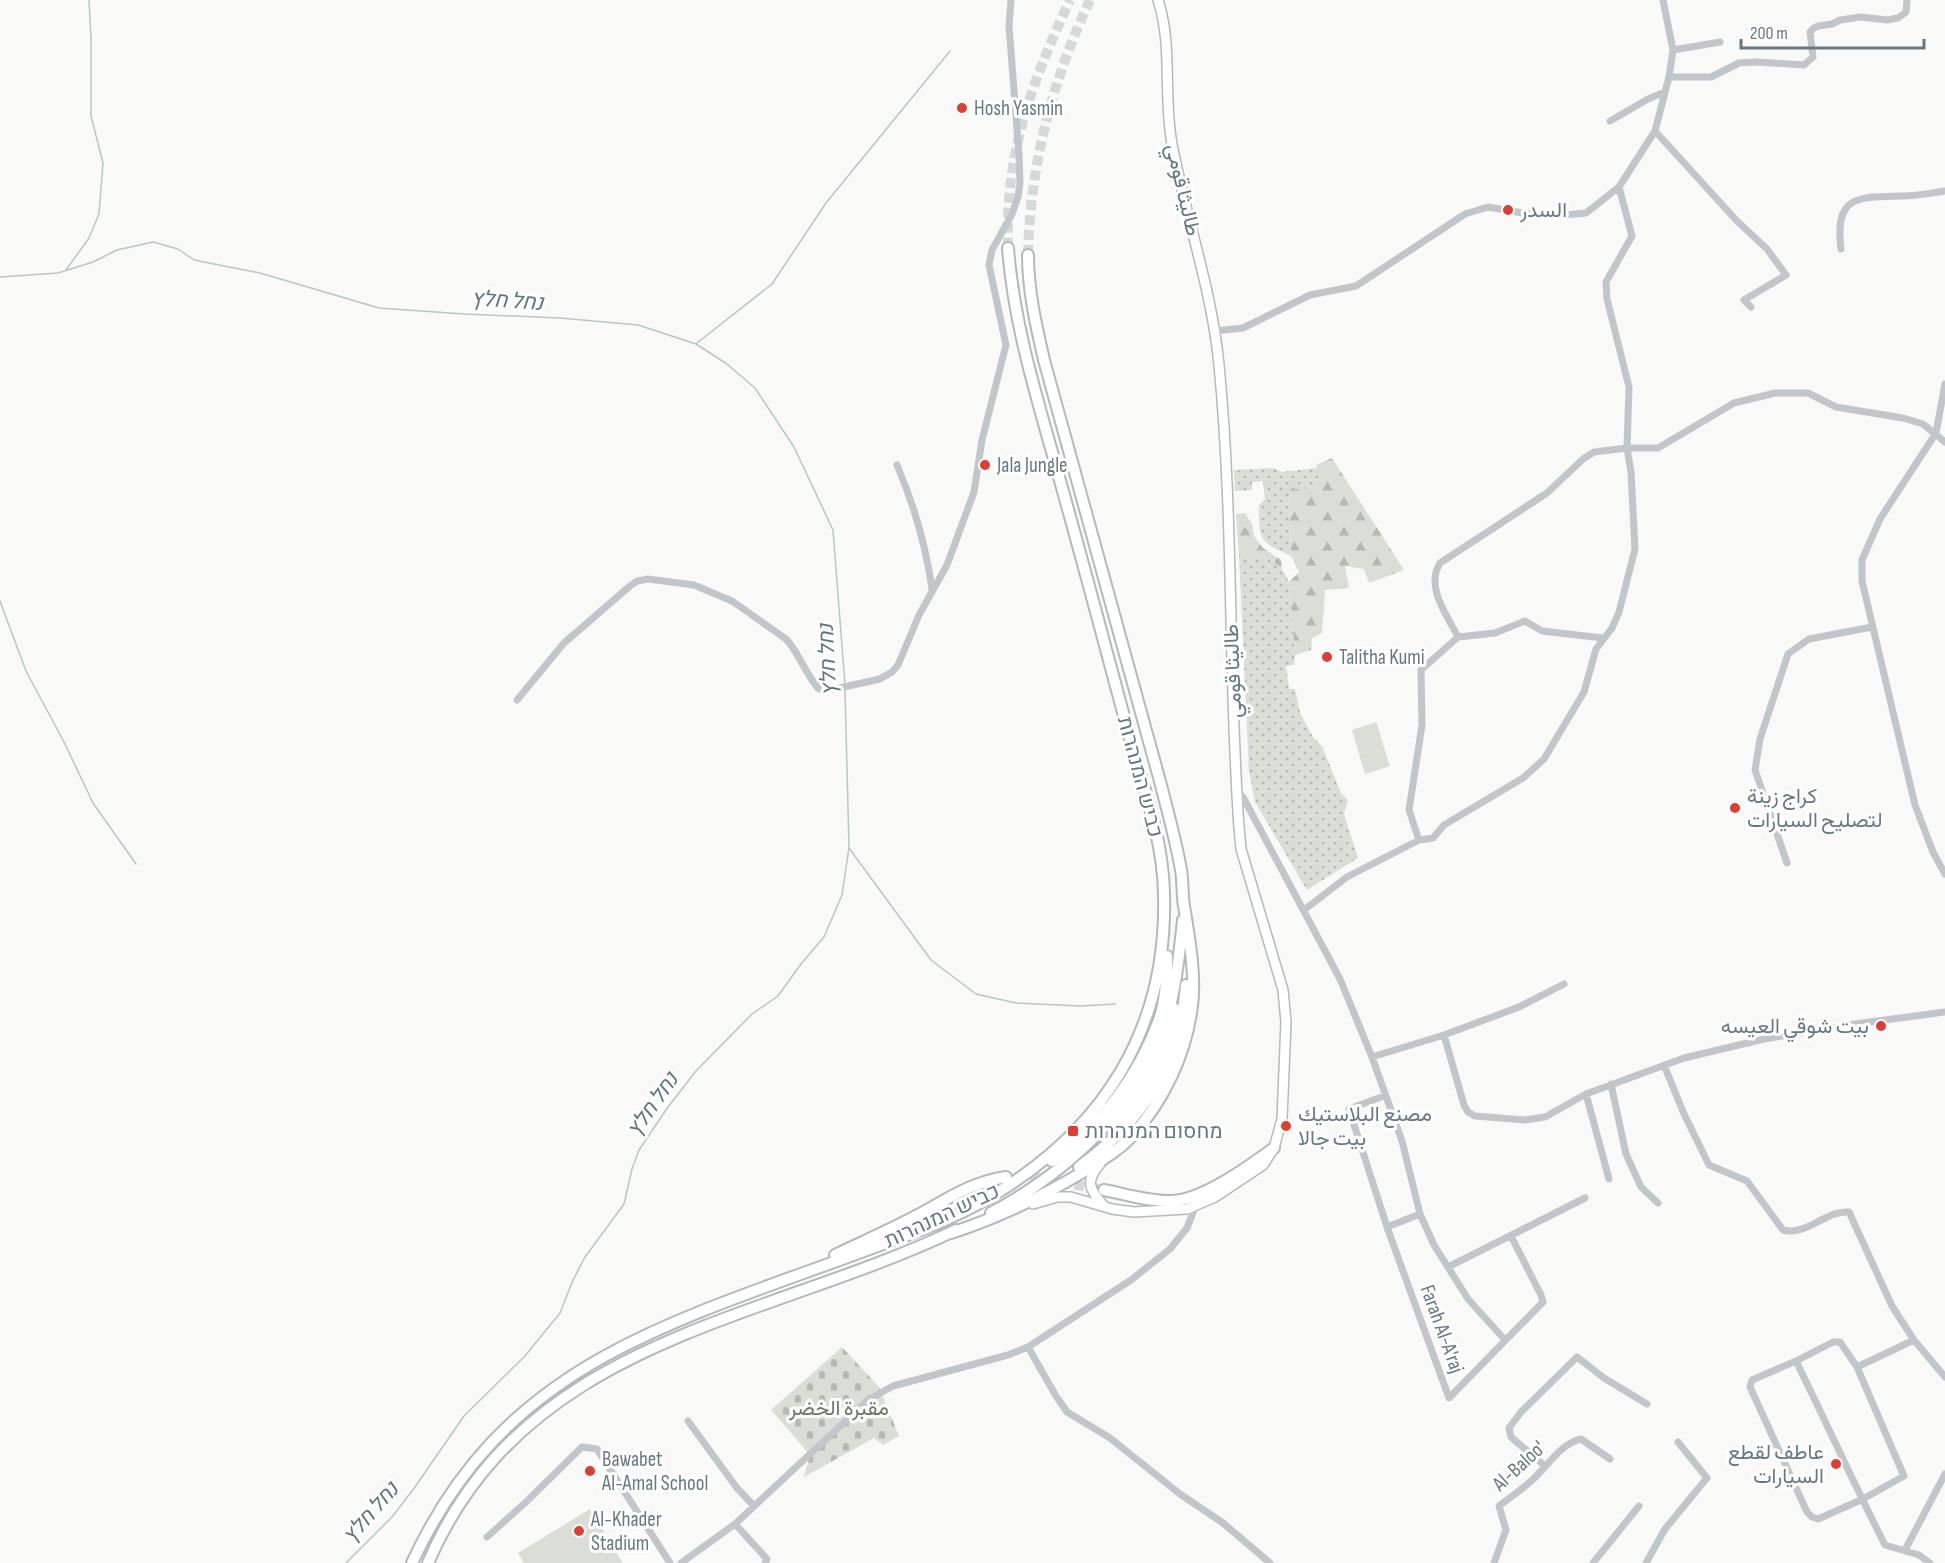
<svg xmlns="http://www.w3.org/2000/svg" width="1945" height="1563" viewBox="0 0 1945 1563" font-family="'Sofia Sans Condensed',Vazirmatn,Heebo,sans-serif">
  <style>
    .forest { fill: url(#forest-firs) }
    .cemetery { fill: url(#cemetery-stones) }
    .garden { fill: url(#garden-dots) }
    .pitch { fill: #daded6 }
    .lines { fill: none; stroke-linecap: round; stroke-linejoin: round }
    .stream { stroke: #b7c6c8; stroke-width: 1.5 }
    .highway-tunnel { stroke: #d4d9da; stroke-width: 10; stroke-dasharray: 10 5; stroke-linecap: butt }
    .major-casing { stroke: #b4babd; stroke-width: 12 }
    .highway-casing { stroke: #b4b9bc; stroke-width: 14 }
    .minor { stroke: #c0c6c9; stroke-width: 7 }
    .major { stroke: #fff; stroke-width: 9 }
    .highway { stroke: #fff; stroke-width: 10 }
    .poi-dot { fill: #e03d30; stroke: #fff; stroke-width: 2 }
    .labels { text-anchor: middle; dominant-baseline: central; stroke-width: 6; stroke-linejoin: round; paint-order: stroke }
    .poi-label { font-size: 21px; fill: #657981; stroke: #fff; text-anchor: start }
    .street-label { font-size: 21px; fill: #657981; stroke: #fff }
    .park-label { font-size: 21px; fill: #6b7963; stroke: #fff }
    .water-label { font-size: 22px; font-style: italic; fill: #5f787b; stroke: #fff }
  </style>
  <defs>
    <pattern id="forest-firs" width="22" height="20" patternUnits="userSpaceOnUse" patternTransform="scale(1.5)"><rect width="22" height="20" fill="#daded6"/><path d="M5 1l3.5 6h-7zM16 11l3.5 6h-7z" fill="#b4b9b3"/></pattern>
    <pattern id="cemetery-stones" width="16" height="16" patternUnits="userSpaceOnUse" patternTransform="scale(1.5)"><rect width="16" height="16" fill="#daded6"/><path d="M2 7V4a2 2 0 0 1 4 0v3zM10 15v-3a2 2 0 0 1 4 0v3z" fill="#b4b9b3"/></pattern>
    <pattern id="garden-dots" width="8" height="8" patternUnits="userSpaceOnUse" patternTransform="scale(1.5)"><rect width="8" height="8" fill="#daded6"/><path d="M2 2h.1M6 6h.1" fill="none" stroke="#b4b9b3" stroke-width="1.8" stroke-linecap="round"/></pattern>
  </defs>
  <rect width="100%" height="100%" fill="#f9f9f7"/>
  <path class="forest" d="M1332,458L1404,570L1369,583L1364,569L1345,566L1349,588L1325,590L1322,633L1312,638L1311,650L1295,655L1289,582L1299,572L1291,556L1289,489L1322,487L1316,465Z
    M1245,513L1252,524L1254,536L1263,548L1281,560L1282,569L1270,559L1239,554L1236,514Z"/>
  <path class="cemetery" d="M842,1347L879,1387L899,1436L883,1445L874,1438L804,1477L810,1455L771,1410Z"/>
  <path class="garden" d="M1273,468L1282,472L1317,468L1323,487L1289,490L1291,556C1258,541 1259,540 1259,505L1265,499L1263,481L1252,482V490L1235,491L1234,470Z
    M1239,554L1270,559L1282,569L1289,582L1295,655L1294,665L1286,666L1289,689H1295L1300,713L1313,737L1322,746L1341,793L1348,800L1344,814L1358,858L1307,890L1255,802L1249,772Z"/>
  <path class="pitch" d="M1376,722L1390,766L1365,774L1352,730Z
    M590,1509L623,1563H524L518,1553Z"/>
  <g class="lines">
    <path class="stream" d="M66,270L89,238L99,214L103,163L91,116V37L89,0
      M0,277L58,273L93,262L117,250L153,242L178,249L194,260L260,273L379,308L464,314L560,318L638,325L696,344L727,364L755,388L794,447L833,530L845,685
      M697,343L772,284L826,203L950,51
      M0,601L26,671L64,742L93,803L136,864
      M849,848L931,960L976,994L1016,1003L1081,1006L1115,1004
      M346,1563L392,1517L415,1487L464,1416L525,1356L560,1313L573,1280L585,1257L624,1204L632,1169L639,1150L668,1107L696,1071L752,1014L778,996L801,964L824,937L842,895L849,847L845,690"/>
    <path class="highway-tunnel" d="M1008,248C1005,153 1031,84 1070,0
      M1028,255C1030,165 1052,81 1090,0
      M1015,1177L1038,1178L1104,1190"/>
    <defs>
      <path id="major" d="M1100,1164C1085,1181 1089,1189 1103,1205
        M1033,1204L1057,1197H1071L1112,1209L1134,1212L1187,1209L1215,1197L1263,1165L1274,1148L1282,1119L1286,1022L1283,990L1241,849L1239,827C1228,673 1234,519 1219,365C1212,290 1186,218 1172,144C1163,96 1173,46 1158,0"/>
      <path id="highway" d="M1112,1128C1145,1092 1166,1057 1175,1009
        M1052,1161C1101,1126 1138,1077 1159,1020C1166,1000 1167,977 1167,956
        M1079,1167C1143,1120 1180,1065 1186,985
        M1104,1190C1125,1194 1150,1202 1172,1201C1203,1200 1249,1166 1274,1148
        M991,1213C1072,1169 1148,1100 1170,1007C1177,978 1180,950 1183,920
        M951,1233C998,1218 1041,1197 1083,1172C1100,1161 1118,1151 1131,1137C1164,1101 1186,1054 1192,1006C1196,974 1189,937 1184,906C1182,894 1183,882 1181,870C1176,841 1168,813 1161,785L1044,360C1036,325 1028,291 1028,255
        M835,1255C862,1242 890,1230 916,1216C946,1200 971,1182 1006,1177
        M412,1563C455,1470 515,1406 605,1356C684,1313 772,1285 856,1254C898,1238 946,1223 985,1200C1103,1132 1168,1030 1164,893C1163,838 1142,783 1128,731C1105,646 1083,562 1059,477C1038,401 1014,327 1008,248
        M428,1563C525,1338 761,1323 956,1230"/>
    </defs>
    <use href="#major" class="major-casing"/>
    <use href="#highway" class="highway-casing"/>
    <path class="minor" d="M1673,50L1720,42
      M1669,77H1711L1739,63L1757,62L1804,65L1813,57L1810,32L1814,28L1818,26L1832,24L1840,20L1861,17L1887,20L1898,18L1906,12L1907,0
      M1610,121L1648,99L1665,92
      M1655,131L1737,221L1767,249L1786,275L1744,300L1751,307
      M1841,249C1834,194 1859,197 1903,196C1917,196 1931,193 1945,191
      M1215,331L1243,328L1310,295L1356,286L1465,214L1488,207L1523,213L1564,215L1586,213L1619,187L1655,131L1669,77L1673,50L1663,0
      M1945,384L1936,433L1880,519L1862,560V581L1915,805L1933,852L1945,874
      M897,465C914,505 926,546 932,589
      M1458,637C1447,615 1425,587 1440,563L1547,493L1583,459L1594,452L1627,448H1658L1734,403L1775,393H1808L1836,407L1903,418L1923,424L1945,442
      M517,700L564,643L630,586L637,581L648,579L694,585L732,601L786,639C800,654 805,674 819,689H835L880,679L892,672L898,665L919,615L947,565L974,492L982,440L1006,345L989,265L992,250L1012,214L1018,197L1020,183L1019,155L1009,26L1011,0
      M1236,790L1243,797L1340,979L1372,1057L1402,1141L1420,1214L1434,1245L1468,1299L1505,1340
      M1419,840L1409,810L1422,725L1421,670L1458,637L1495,633L1525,621L1542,631L1603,638
      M1787,863L1755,770L1760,739L1788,654L1809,639L1872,627
      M1304,910L1347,877L1419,840L1433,838L1444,825L1523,778L1544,759L1584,692L1596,649L1612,628L1619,612L1635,549L1631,472L1627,448L1629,387L1607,299L1606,282L1632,236L1619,187
      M1444,1035L1464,1105L1468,1112L1475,1116L1525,1120L1545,1117L1586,1094L1684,1058L1764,1039L1855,1024L1945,1012
      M1372,1057L1444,1035L1519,1007L1564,984
      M1664,1065L1684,1114L1709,1165L1747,1181L1783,1230C1807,1236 1826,1210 1849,1212L1892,1306L1914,1340L1945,1377
      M1611,1084L1626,1154L1641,1187L1658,1203
      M1586,1094L1609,1179
      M1384,1096L1349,1109L1387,1227L1449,1398L1543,1302L1541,1295L1511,1236
      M1387,1227L1420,1214
      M1448,1267L1585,1198
      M1028,1347L1056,1396L1067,1412L1110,1438L1180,1494L1223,1523L1270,1563
      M1796,1361L1833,1342H1840L1857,1367L1904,1476L1863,1499L1818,1519L1812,1517L1807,1512L1750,1387L1752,1380L1796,1361C1826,1422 1854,1484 1885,1545L1919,1555L1930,1563
      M1857,1367L1914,1340
      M688,1421L737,1488L754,1506
      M1545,1466L1511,1437L1509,1428L1521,1412L1577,1357L1604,1378L1647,1404
      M735,1524L767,1559L765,1563
      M487,1537L526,1502L582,1447L597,1449L670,1563
      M1905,1550L1945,1474
      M681,1563L735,1524L868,1400L893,1386L1008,1355L1028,1347L1131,1280L1170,1249L1187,1228L1195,1207
      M1494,1563L1506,1530L1499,1506C1509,1498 1520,1491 1530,1482C1547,1468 1559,1444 1581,1439L1610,1459
      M1593,1563L1639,1506
      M1646,1563L1665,1529L1707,1478L1678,1442"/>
    <use href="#major" class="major"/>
    <use href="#highway" class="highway"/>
  </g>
  <g class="poi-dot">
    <circle cx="962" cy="108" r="6"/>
    <circle cx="1508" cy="210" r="6"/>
    <circle cx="985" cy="465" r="6"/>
    <circle cx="1327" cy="657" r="6"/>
    <circle cx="1735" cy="808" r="6"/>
    <circle cx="1881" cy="1026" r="6"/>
    <circle cx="1286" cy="1126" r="6"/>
    <rect x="1067" y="1125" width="12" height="12" rx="3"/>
    <circle cx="1836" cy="1464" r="6"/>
    <circle cx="590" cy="1471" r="6"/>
    <circle cx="579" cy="1531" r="6"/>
  </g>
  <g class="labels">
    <g class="poi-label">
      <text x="974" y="108">Hosh Yasmin</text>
      <text x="1520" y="210">السدر</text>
      <text x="997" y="465">Jala Jungle</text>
      <text x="1339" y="657">Talitha Kumi</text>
      <text x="1747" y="796">كراج زينة<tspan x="1747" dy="24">لتصليح السيارات</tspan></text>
      <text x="1869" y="1026" text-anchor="end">بيت شوقي العيسه</text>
      <text x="1298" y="1114">مصنع البلاستيك<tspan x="1298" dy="24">بيت جالا</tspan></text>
      <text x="1085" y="1131">מחסום המנהרות</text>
      <text x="1824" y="1452" text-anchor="end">عاطف لقطع<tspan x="1824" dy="24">السيارات</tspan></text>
      <text x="602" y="1459">Bawabet<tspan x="602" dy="24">Al-Amal School</tspan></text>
      <text x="591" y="1519">Al-Khader<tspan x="591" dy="24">Stadium</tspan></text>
    </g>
    <g class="street-label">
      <text transform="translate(1183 190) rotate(77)">طاليثا قومي</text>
      <text transform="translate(1233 671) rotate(-92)">طاليثا قومي</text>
      <text transform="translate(1140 777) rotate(75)">כביש המנהרות</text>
      <text transform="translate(942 1216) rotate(-25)">כביש המנהרות</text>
      <text transform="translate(1442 1329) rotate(70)">Farah Al-A'raj</text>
      <text transform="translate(1519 1466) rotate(-42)">Al-Baloo'</text>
    </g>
    <g class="park-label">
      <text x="839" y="1408">مقبرة الخضر</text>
    </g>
    <g class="water-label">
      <text transform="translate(507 301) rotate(4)">נחל חלץ</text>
      <text transform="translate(828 660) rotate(-93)">נחל חלץ</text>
      <text transform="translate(653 1105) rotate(-55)">נחל חלץ</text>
      <text transform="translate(371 1513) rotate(-49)">נחל חלץ</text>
    </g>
  </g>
  <path d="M1741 39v9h183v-9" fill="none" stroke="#657981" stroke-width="3"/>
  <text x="1750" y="39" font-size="18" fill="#657981" stroke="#ffffff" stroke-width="4.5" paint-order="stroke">200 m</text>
</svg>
